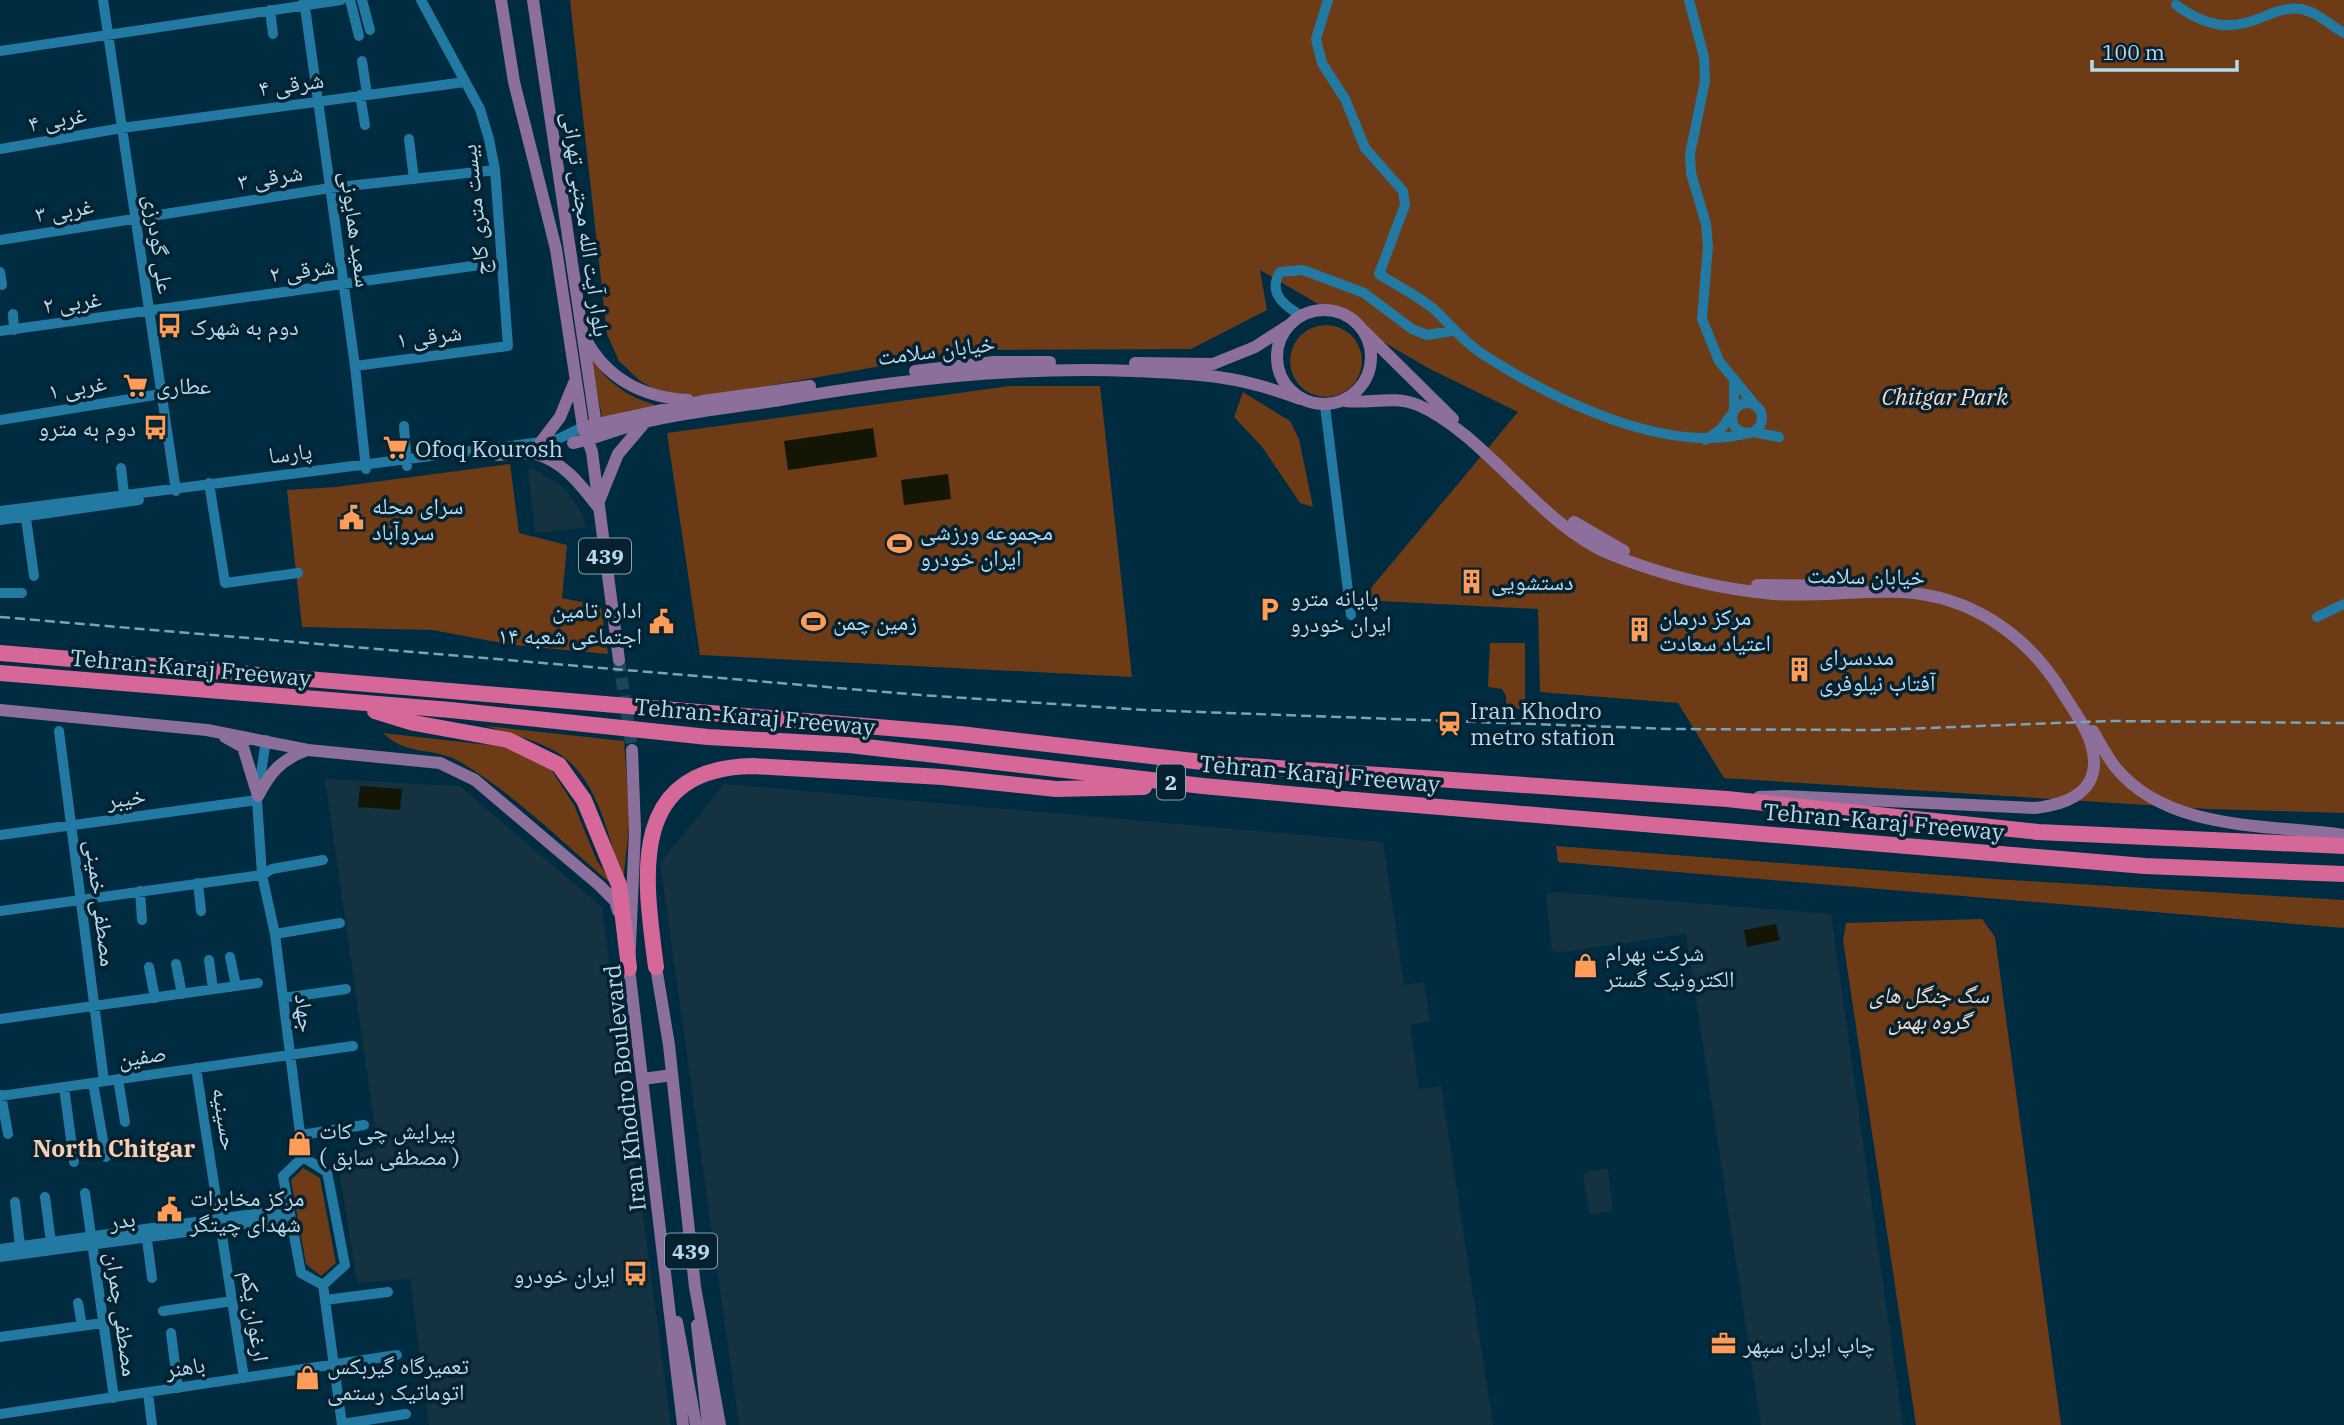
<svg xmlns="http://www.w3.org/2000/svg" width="2344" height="1425" viewBox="0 0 2344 1425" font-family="'IBM Plex Serif','Noto Naskh Arabic',serif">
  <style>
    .built { fill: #153241 }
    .green { fill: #6d3b16 }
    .water { fill: #131505 }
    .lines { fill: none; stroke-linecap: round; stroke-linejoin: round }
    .major-tunnel { stroke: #1b465b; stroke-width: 12; stroke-dasharray: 12 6; stroke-linecap: butt }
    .minor { stroke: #2279a1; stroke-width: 10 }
    .major { stroke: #8d6f9c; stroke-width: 12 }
    .highway { stroke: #d56899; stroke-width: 16 }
    .rail { stroke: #7ba3b8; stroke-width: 2.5; stroke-dasharray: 10 5; stroke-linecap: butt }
    .labels { text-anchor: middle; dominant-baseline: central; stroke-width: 7; stroke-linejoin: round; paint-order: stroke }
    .shield { fill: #07212e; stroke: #81a3b6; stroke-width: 2 }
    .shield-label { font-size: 21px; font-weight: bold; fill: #b5dbf1 }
    .street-label { font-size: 23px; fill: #b5dbf1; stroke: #07212e }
    .poi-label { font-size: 23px; fill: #b5dbf1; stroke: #07212e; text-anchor: start }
    .park-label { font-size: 23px; font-style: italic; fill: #f4daca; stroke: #07212e }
    .neighbourhood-label { font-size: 24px; font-weight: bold; fill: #f9cfb4; stroke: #07212e }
  </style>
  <rect width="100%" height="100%" fill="#002c41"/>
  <path class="built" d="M533,468L564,488L581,511L586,528L535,533L528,470Z
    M325,779L460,786L602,907L671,1425H429L410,1279L357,1283L337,1156L378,1149Z
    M724,784L1383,842L1404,985L1424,982L1430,1021L1410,1025L1419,1089L1441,1086L1493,1425H739L660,863Z
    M1558,892L1831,914L1903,1425H1761L1686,934L1556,953L1552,950L1546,897L1547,894Z
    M1608,1169L1613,1211L1590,1214L1583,1176L1587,1171Z"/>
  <path class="green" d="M570,0H2344V813L2208,809L1724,778L1678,703L1540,692L1538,609L1361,600L1518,412L1428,368L1260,270L1267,310L1191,349L972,350L700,398L655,389L640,381L619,361L607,334Z
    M1290 361a36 36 0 1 1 72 0a36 36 0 1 1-72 0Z
    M590,355C608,386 633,400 667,408L602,417Z
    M1010,386H1100L1132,677L700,655L667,433Z
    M1243,392L1290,421L1299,439L1313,507L1300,503L1263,448L1234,417Z
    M510,464L519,533L567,545L562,598L601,606L608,654L513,645L432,630L302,627L287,490L336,487Z
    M1490,643H1525V709L1506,708V696L1502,689L1488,687Z
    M486,726L624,741L630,818L623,882C608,837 599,775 553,750C533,739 508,733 486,726Z
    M383,733L515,748L547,763L574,805L597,861L614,886C565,845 517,796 462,763C435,746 407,757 383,733Z
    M1556,846L1994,879L2344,900V928L1558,862Z
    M1982,919L1995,937L2061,1425H1916L1843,940L1846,923Z
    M303,1168L320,1178L336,1263L321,1276L306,1264L291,1180Z"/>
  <path class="water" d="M873,428L877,457L788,470L784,441Z
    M948,474L951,499L904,505L901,480Z
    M360,786L402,789L400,810L358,807Z
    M1776,924L1780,940L1747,947L1744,930Z"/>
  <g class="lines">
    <path class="major-tunnel" d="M619,660L632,750"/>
    <path class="minor" d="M103,0L176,491
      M304,0L355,366L366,469
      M350,0L359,36
      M362,0L370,30
      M1328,0L1316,39L1322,63L1345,99L1365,148L1403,191L1405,205L1379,274C1397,286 1421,297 1437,312C1452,327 1465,343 1484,355C1554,400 1665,455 1749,433
      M1689,0L1704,57L1705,81L1690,154L1691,173L1706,224L1708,246L1702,319L1719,361L1755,405
      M2176,5C2207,27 2230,31 2263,17C2275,12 2287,7 2301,9C2317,12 2330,25 2344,33
      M270,10L273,34
      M0,51L341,0
      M362,61L367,94
      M360,95L365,125
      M409,139L414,179
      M0,149L122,128L465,82
      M0,240L330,188L495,170
      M0,272L2,285
      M13,314L14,330
      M1300,315C1282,304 1268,292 1280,272L1303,270L1364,293L1412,329L1427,335L1452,331
      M0,331L502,262
      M355,366L508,346L495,170L489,139L480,109L421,0
      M1734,381V408
      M1732 418a15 15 0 1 1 30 0a15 15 0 1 1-30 0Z
      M1325,406L1351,615
      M0,420L161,394
      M404,426L407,466
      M1753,432L1779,437
      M1705,440L1721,429L1731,415
      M121,468L124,494
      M209,483L225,583L298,573
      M0,511L541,442L558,439L583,427
      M25,511L34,576
      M0,520L139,500
      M0,593H22
      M2317,617L2344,604
      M59,731L104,1081
      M266,740L257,800L262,875L275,934L303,1157
      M0,835L257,800
      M198,883L201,911
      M140,891L142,920
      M0,911L262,875L272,869L323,860
      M275,934L340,923
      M230,957L236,986
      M209,960L213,989
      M176,964L182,994
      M149,967L155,998
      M283,998L346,989
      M0,1019L258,983
      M196,1068L244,1378
      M118,1079L125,1122
      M93,1083L106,1157
      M64,1087L74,1162
      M1,1095L8,1134
      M0,1096L353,1046
      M301,1135L364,1125
      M303,1157L327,1172L345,1265L323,1285L301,1273L283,1176Z
      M85,1193L114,1398
      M45,1197L51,1242
      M15,1202L20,1246
      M146,1232L152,1278
      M0,1249L289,1209
      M0,1257L291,1218
      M323,1285L342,1425
      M325,1300L388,1292
      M78,1303L82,1326
      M163,1311L233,1301
      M171,1333L178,1388
      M0,1337L103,1323
      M148,1393L152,1425
      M0,1414L397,1355
      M342,1424L406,1414"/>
    <path class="major" d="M501,0L514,82L556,249L583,427L592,452L619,660
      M533,0L597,432
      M1277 357a47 47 0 1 1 94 0a47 47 0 1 1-94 0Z
      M1364,331L1453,419
      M586,340C608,380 643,397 688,400
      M1135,363L1213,364L1255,347L1289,325
      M915,371L994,362H1050
      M1345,401C1369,404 1394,395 1418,405C1485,434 1540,525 1610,554C1662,575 1718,589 1774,594C1817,597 1859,590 1902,592C1972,596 2029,636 2064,695C2078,717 2093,736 2094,761C2095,795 2062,805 2035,808L1784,796L1759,797
      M583,427L703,401L810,386
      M541,442L560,417L574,383
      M573,443C599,438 623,426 649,421C692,411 737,407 780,400C898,380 1014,366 1134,371C1199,374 1238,375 1300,399
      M497,455C509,454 524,452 535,454C562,460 582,486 598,507
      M599,501L618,454L646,421
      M1574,522L1624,551
      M1757,585L1854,586
      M0,710L207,730L308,750L440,763L475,780L599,885L615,901L618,911
      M2093,731C2100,743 2107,757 2116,768C2169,832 2269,824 2344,835
      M225,737L243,747L258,796
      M632,750L635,830L629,968L683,1425
      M258,796C271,771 281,760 307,750
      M656,967L669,1045L695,1287L720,1425
      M643,1079L672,1075
      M677,1322L696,1425
      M697,1325L708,1425"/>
    <path class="highway" d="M0,653L960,734L1220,764L1727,799L2038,832L2344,846
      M0,673L451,710L708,737L849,745L1203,786L1344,799L2145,866L2344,874
      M375,711L414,723L508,740L559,765L584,800L619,885L629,968
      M656,967C644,876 627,768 753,766L942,777L1056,789L1144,787"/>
    <path class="rail" d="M0,617L921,695L1145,710L1671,729L1876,730L2109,721L2344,723"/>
  </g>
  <defs>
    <symbol id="bus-bare" viewBox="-9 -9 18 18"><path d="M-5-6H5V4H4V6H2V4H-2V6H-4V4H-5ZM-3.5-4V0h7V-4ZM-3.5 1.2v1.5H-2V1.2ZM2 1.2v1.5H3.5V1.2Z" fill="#fe9c58" stroke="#07212e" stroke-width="2.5" paint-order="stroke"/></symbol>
    <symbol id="supermarket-bare" viewBox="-9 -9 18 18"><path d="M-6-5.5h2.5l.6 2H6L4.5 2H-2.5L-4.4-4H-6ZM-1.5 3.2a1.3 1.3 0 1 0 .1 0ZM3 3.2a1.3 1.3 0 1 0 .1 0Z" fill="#fe9c58" stroke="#07212e" stroke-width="2.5" paint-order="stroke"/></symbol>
    <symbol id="civic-bare" viewBox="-9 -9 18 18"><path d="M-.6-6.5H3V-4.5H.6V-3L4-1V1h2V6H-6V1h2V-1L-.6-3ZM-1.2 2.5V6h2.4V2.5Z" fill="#fe9c58" stroke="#07212e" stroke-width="2.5" paint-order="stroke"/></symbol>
    <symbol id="stadium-bare" viewBox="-9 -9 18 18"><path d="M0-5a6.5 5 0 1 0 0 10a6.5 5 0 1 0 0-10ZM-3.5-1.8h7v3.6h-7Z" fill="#fe9c58" stroke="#07212e" stroke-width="2.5" paint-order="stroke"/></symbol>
    <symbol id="building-bare" viewBox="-9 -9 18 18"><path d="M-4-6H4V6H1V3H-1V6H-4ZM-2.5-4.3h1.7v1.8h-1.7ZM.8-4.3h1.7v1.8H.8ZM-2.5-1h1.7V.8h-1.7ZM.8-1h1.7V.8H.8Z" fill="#fe9c58" stroke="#07212e" stroke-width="2.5" paint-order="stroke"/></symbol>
    <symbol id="parking-bare" viewBox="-9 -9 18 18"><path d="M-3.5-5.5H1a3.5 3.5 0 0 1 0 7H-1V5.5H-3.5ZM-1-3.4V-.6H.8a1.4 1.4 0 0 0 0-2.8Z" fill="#fe9c58" stroke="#07212e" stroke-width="2.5" paint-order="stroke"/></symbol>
    <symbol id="station-bare" viewBox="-9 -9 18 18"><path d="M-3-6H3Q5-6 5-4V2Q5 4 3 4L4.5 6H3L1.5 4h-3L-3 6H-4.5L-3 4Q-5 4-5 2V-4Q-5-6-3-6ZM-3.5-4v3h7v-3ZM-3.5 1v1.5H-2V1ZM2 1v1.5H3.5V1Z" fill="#fe9c58" stroke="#07212e" stroke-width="2.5" paint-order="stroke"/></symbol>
    <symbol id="shop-bare" viewBox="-9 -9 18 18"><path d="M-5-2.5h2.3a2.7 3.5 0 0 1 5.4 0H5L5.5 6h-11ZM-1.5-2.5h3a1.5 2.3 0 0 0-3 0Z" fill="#fe9c58" stroke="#07212e" stroke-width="2.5" paint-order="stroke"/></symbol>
    <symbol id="office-bare" viewBox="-9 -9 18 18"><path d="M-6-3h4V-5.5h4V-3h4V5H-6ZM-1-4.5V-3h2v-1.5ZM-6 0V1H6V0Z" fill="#fe9c58" stroke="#07212e" stroke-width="2.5" paint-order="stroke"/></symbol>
  </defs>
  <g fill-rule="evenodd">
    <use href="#bus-bare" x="152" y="308" width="35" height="35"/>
    <use href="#supermarket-bare" x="118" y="368" width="35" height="35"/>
    <use href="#bus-bare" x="138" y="410" width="35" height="35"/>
    <use href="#supermarket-bare" x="378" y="430" width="35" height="35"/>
    <use href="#civic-bare" x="334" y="500" width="35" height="35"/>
    <use href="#stadium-bare" x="882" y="526" width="35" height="35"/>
    <use href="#building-bare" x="1454" y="564" width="35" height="35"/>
    <use href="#parking-bare" x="1252" y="592" width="35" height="35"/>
    <use href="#stadium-bare" x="796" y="604" width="35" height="35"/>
    <use href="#civic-bare" x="644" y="604" width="35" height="35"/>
    <use href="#building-bare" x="1622" y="612" width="35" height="35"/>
    <use href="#building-bare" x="1782" y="652" width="35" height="35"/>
    <use href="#station-bare" x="1432" y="706" width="35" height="35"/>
    <use href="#shop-bare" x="1568" y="948" width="35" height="35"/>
    <use href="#shop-bare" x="282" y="1126" width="35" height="35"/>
    <use href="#civic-bare" x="152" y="1192" width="35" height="35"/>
    <use href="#bus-bare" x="618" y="1256" width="35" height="35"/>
    <use href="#office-bare" x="1706" y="1326" width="35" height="35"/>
    <use href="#shop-bare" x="290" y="1360" width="35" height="35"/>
  </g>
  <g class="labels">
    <g class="shield">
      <rect x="579" y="538.5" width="52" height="35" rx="5"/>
      <rect x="1157" y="764.5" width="28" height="35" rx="5"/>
      <rect x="665" y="1233.5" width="52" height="35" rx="5"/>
    </g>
    <g class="shield-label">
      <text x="605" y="556">439</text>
      <text x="1171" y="782">2</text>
      <text x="691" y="1251">439</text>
    </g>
    <g class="street-label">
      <text transform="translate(291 83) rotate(-8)">۴ شرقی</text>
      <text transform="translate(57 118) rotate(-10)">۴ غربی</text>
      <text transform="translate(270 176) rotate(-9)">۳ شرقی</text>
      <text transform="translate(64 209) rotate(-9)">۳ غربی</text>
      <text transform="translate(474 210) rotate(-96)">بیست متری کاج</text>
      <text transform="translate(587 224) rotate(82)">بلوار آیت الله مجتبی تهرانی</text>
      <text transform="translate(357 229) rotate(82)">سعید همایونی</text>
      <text transform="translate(160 244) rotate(82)">علی گودرزی</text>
      <text transform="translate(302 269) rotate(-8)">۲ شرقی</text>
      <text transform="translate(72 301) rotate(-7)">۲ غربی</text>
      <text transform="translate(429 335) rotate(-7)">۱ شرقی</text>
      <text transform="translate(936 349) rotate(-7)">خیابان سلامت</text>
      <text transform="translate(77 386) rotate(-9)">۱ غربی</text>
      <text transform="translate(290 452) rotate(-7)">پارسا</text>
      <text transform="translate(1866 575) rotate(1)">خیابان سلامت</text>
      <text transform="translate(191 667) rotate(5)">Tehran-Karaj Freeway</text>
      <text transform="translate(755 716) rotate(5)">Tehran-Karaj Freeway</text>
      <text transform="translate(1320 773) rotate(5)">Tehran-Karaj Freeway</text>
      <text transform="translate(126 797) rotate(-8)">خیبر</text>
      <text transform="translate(1884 821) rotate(5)">Tehran-Karaj Freeway</text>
      <text transform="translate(102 903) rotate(83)">مصطفی خمینی</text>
      <text transform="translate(306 1013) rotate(83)">جهاد</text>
      <text transform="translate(142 1055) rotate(-8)">صفین</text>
      <text transform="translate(624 1088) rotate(-96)">Iran Khodro Boulevard</text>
      <text transform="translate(226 1119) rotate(81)">حسینیه</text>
      <text transform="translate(122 1219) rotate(-8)">بدر</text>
      <text transform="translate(123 1314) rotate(82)">مصطفی چمران</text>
      <text transform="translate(256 1316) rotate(82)">ارغوان یکم</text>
      <text transform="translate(185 1366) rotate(-9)">باهنر</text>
    </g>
    <g class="poi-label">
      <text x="190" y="326">دوم به شهرک</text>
      <text x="156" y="385">عطاری</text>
      <text x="136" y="427" text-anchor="end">دوم به مترو</text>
      <text x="415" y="448">Ofoq Kourosh</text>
      <text x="372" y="505">سرای محله<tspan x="372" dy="26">سروآباد</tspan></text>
      <text x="920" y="531">مجموعه ورزشی<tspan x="920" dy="26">ایران خودرو</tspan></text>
      <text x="1491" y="581">دستشویی</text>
      <text x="1290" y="597">پایانه مترو<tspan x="1290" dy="26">ایران خودرو</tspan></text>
      <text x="642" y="609" text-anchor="end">اداره تامین<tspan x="642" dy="26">اجتماعی شعبه ۱۴</tspan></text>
      <text x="1659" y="616">مرکز درمان<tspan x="1659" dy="26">اعتیاد سعادت</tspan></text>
      <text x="833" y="621">زمین چمن</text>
      <text x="1819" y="656">مددسرای<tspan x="1819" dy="26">آفتاب نیلوفری</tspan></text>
      <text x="1470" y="710">Iran Khodro<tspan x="1470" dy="26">metro station</tspan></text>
      <text x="1605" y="952">شرکت بهرام<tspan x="1605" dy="26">الکترونیک گستر</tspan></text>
      <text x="319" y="1130">پیرایش چی کات<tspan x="319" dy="26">( مصطفی سابق )</tspan></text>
      <text x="190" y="1197">مرکز مخابرات<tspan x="190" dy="26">شهدای چیتگر</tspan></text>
      <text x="615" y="1274" text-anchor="end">ایران خودرو</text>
      <text x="1743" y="1344">چاپ ایران سپهر</text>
      <text x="327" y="1365">تعمیرگاه گیربکس<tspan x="327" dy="26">اتوماتیک رستمی</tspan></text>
    </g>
    <g class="park-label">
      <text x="1945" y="396">Chitgar Park</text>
      <text x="1929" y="994">سگ جنگل های<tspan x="1929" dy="26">گروه بهمن</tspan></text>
    </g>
    <g class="neighbourhood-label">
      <text x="114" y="1148">North Chitgar</text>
    </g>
  </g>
  <path d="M2092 60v10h145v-10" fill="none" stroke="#b5dbf1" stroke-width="3.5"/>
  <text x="2102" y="60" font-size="21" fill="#b5dbf1" stroke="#07212e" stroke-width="5" paint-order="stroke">100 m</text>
</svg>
